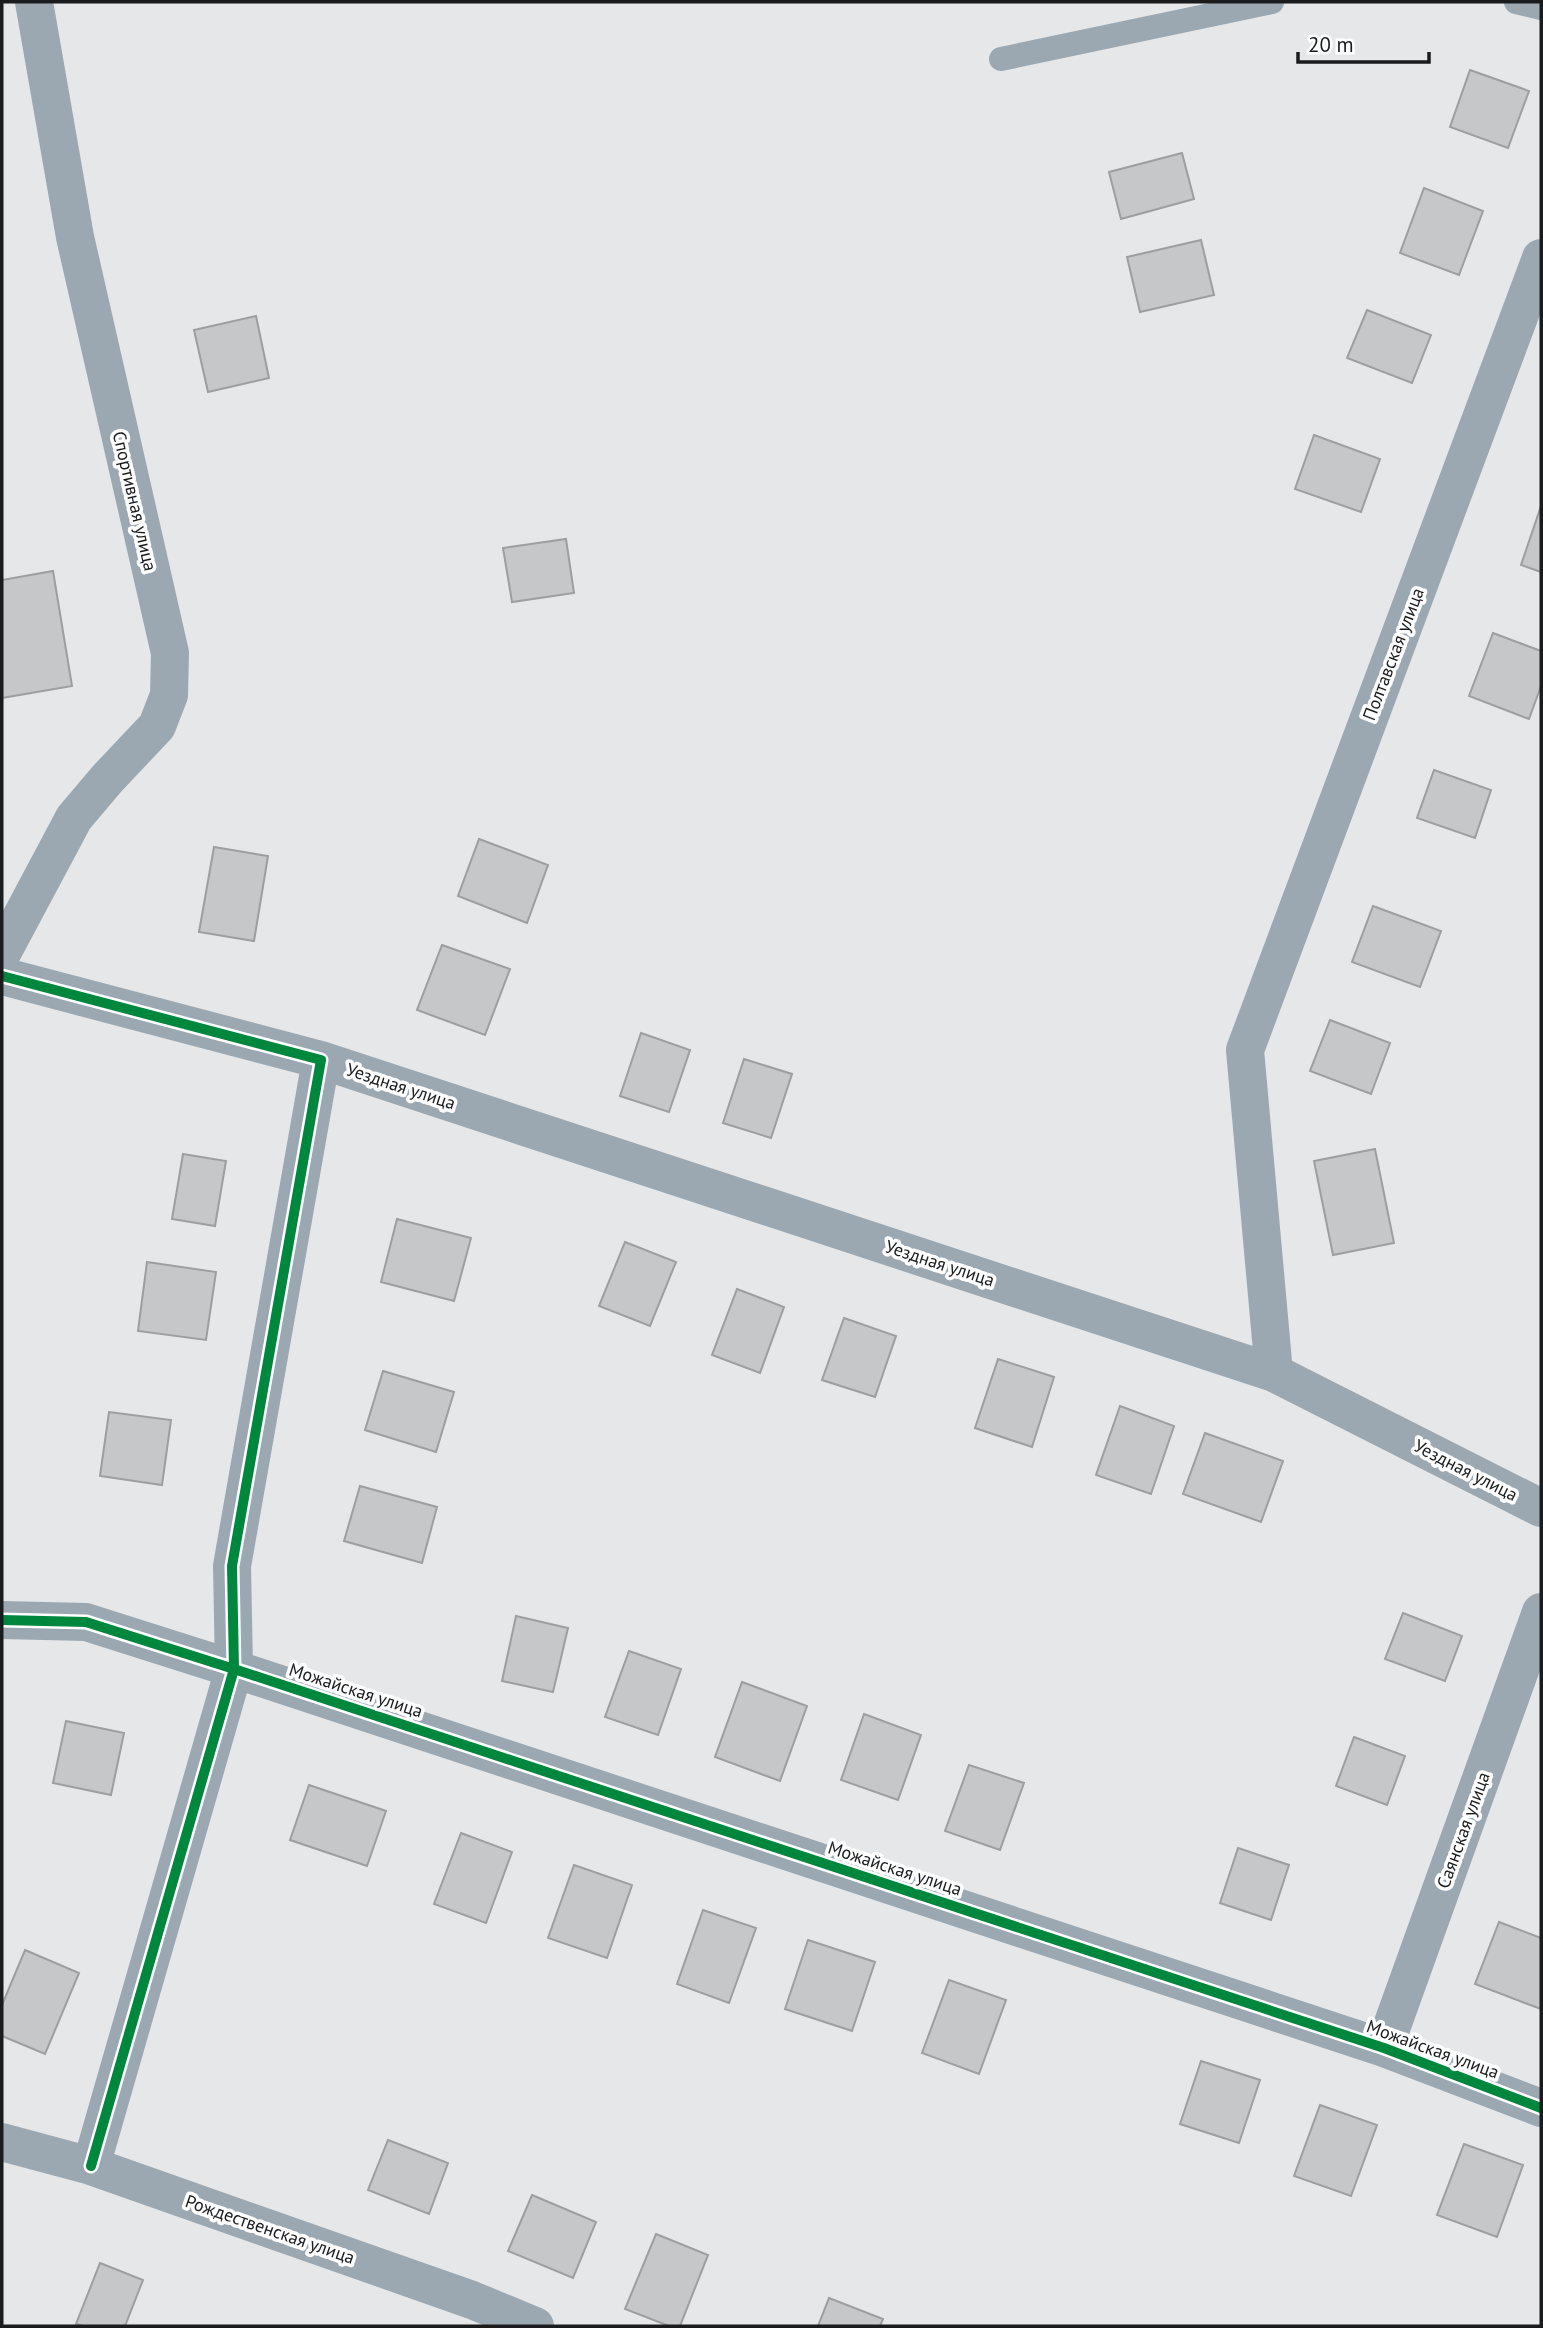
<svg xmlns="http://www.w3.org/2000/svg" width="1543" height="2328" viewBox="0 0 1543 2328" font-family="'PT Sans',sans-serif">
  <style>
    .building { fill: #c5c7c8; stroke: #9d9ea0; stroke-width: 2 }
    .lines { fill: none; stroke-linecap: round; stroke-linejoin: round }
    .service { stroke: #9ba8b2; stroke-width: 24 }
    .minor { stroke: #9ba8b2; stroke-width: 38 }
    .cycleway-casing { stroke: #fff; stroke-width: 15 }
    .cycleway { stroke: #00873e; stroke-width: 10 }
    .labels { text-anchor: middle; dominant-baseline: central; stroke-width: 7; stroke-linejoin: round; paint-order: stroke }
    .street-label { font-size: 18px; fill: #1a1b1d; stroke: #fff }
  </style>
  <rect width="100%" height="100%" fill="#e5e7e9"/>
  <path class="building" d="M1470,70L1529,91L1508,148L1450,127Z
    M1182,153L1194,199L1121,219L1109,172Z
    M1424,188L1483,211L1459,275L1400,253Z
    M1201,240L1214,295L1140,312L1127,257Z
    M1367,310L1431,335L1412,383L1347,358Z
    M256,316L269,378L208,392L194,330Z
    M1314,435L1380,459L1361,512L1295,489Z
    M1541,506V572L1521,565Z
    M566,539L574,593L512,602L503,548Z
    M53,571L72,686L2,698V580Z
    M1493,633L1541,651V686L1529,719L1469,696Z
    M1434,770L1491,790L1475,838L1417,818Z
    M479,839L548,865L527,923L458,896Z
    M214,847L268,856L254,941L199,932Z
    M1373,906L1441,931L1420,987L1352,962Z
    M442,945L510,969L485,1035L417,1010Z
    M1330,1020L1390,1043L1371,1094L1310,1071Z
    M641,1033L690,1050L669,1112L620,1096Z
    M744,1059L792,1074L771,1138L723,1123Z
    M1375,1149L1394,1243L1333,1255L1314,1161Z
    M183,1154L226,1161L215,1226L172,1219Z
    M397,1219L471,1238L454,1301L381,1282Z
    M625,1242L676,1262L650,1326L599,1306Z
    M147,1262L216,1272L206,1340L138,1331Z
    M737,1289L784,1307L760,1373L712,1355Z
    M844,1318L896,1336L875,1397L822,1380Z
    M998,1359L1054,1377L1032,1447L975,1428Z
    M383,1371L454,1392L436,1452L365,1430Z
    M1120,1406L1174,1426L1151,1494L1096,1475Z
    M109,1412L171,1420L162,1485L100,1476Z
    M1205,1433L1283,1461L1261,1522L1183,1494Z
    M360,1486L437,1507L422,1563L344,1541Z
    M1403,1613L1462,1636L1445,1681L1385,1659Z
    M516,1616L568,1628L553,1692L502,1681Z
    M629,1651L681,1669L658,1735L605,1717Z
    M742,1682L807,1706L780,1781L715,1757Z
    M864,1714L921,1735L898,1800L841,1780Z
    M66,1721L124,1733L111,1795L53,1783Z
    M1354,1737L1405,1756L1387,1805L1336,1786Z
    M969,1765L1024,1783L1000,1850L945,1831Z
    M309,1785L386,1811L367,1866L290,1840Z
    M461,1833L512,1852L486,1923L434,1904Z
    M1238,1848L1289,1865L1271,1920L1220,1903Z
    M574,1865L632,1885L607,1958L548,1938Z
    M703,1910L756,1928L729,2003L677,1984Z
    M1499,1922L1541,1938V2009L1475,1984Z
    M808,1940L875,1962L852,2031L785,2009Z
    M25,1950L79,1973L45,2054L2,2036V2005Z
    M949,1980L1006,2000L979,2074L922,2053Z
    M1201,2061L1260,2080L1239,2143L1180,2124Z
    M1320,2105L1377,2125L1351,2196L1294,2176Z
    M388,2140L448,2163L429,2214L368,2190Z
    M1464,2144L1523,2165L1497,2237L1437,2215Z
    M532,2195L596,2222L573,2278L508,2251Z
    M656,2234L708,2255L680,2326H669L625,2309Z
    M100,2263L143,2280L125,2326H83L76,2324Z
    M829,2298L883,2319L880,2326H818Z"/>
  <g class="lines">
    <path class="service" d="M1516,2L1541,8
      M1001,59L1272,2"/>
    <path class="minor" d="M2,953L74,818L107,779L157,726L169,695L170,653L75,237L34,2
      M2,976L321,1060L232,1566L234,1669L91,2166
      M321,1060L1274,1373L1541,1508
      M1274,1373L1245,1050L1541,258
      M2,1620L86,1622L234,1669L1384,2048L1541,2108
      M1384,2048L1541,1612
      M2,2142L91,2166L472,2300L535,2326"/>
    <defs>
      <path id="cycleway" d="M2,976L321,1060L232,1566L234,1669L91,2166
        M2,1620L86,1622L234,1669L1384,2048L1541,2108"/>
    </defs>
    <use href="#cycleway" class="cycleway-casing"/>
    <use href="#cycleway" class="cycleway"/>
  </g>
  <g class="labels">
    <g class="street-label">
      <text transform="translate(135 501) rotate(77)">Спортивная улица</text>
      <text transform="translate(1393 654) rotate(-69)">Полтавская улица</text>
      <text transform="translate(401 1086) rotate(18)">Уездная улица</text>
      <text transform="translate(940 1263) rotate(18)">Уездная улица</text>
      <text transform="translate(1466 1470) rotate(27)">Уездная улица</text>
      <text transform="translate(356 1690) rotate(18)">Можайская улица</text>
      <text transform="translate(1463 1830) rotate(-70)">Саянская улица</text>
      <text transform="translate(895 1868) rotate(18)">Можайская улица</text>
      <text transform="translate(1433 2049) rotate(20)">Можайская улица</text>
      <text transform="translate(270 2229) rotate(19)">Рождественская улица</text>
    </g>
  </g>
  <rect width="1543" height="2328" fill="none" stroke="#1a1b1d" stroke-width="7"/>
  <path d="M1298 52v10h131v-10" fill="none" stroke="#1a1b1d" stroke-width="3.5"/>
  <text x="1308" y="52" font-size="21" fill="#1a1b1d" stroke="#ffffff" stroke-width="5" paint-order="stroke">20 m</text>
</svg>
